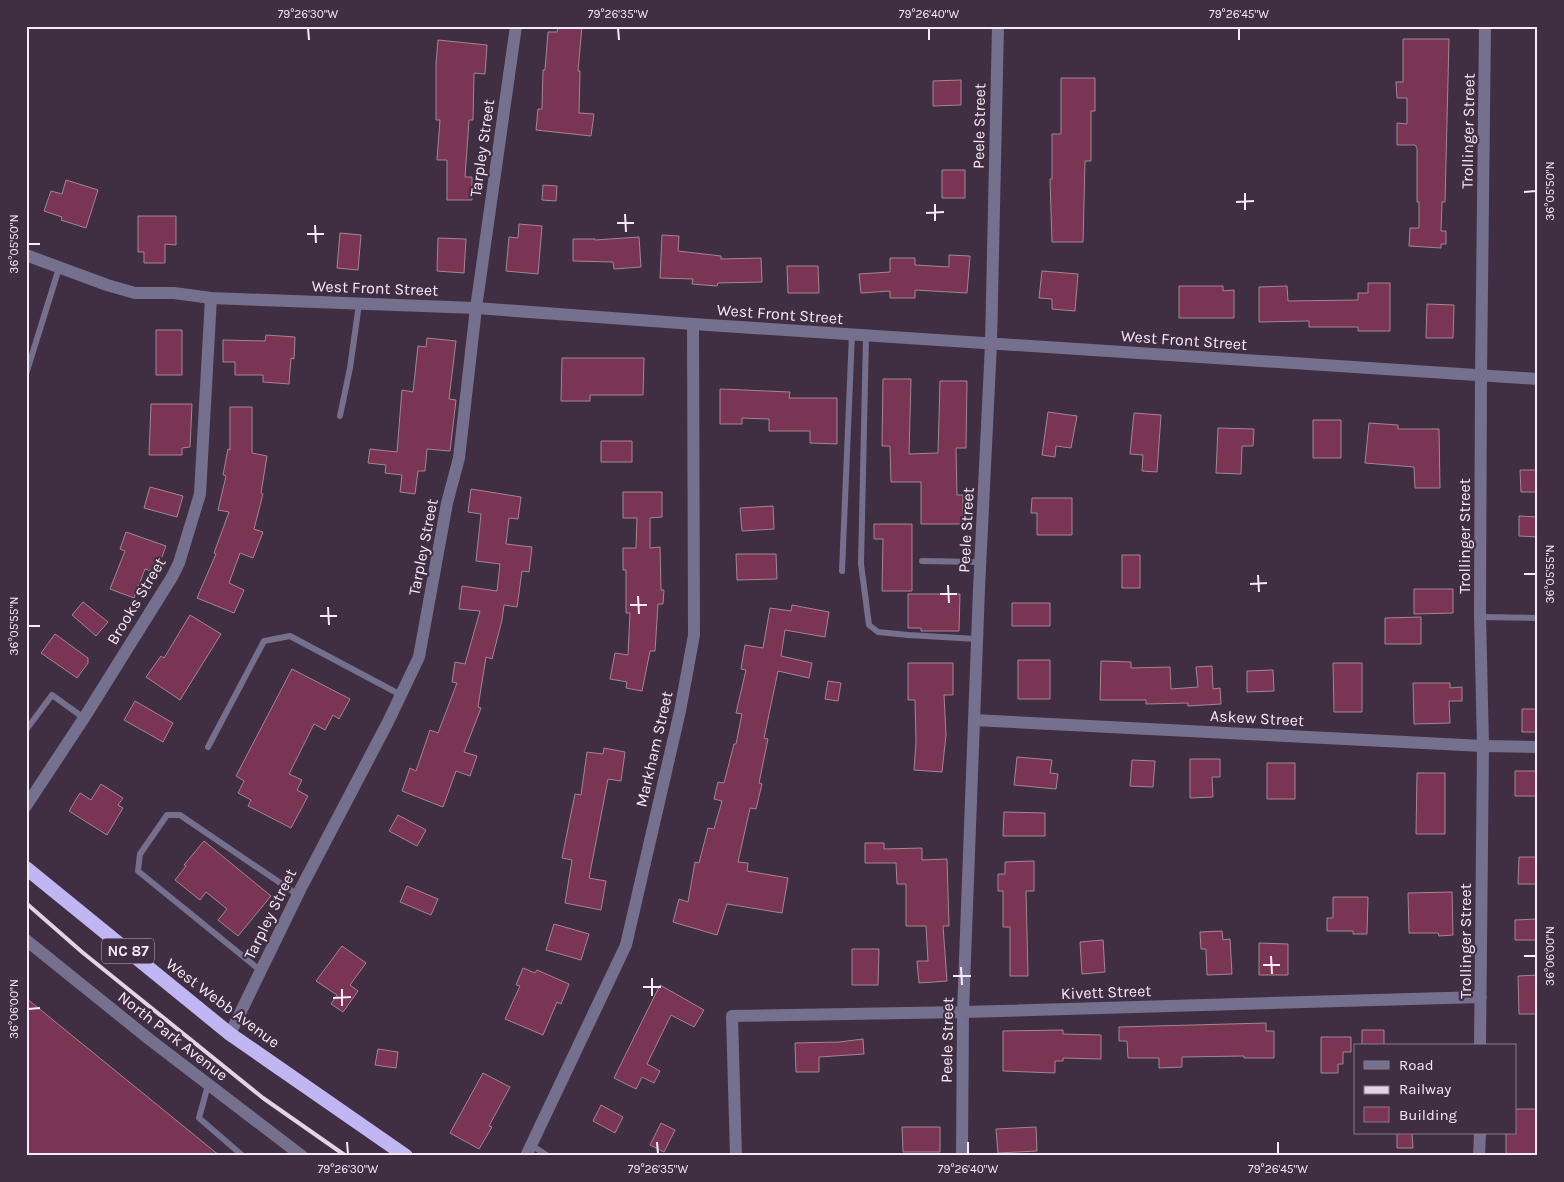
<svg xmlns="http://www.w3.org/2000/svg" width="1564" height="1182" viewBox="0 0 1564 1182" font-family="Karla,sans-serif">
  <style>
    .building { fill: #7a3554; stroke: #a58591 }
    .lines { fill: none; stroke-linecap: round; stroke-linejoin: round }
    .service { stroke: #74708e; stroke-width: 6 }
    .minor { stroke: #74708e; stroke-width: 12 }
    .tertiary { stroke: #74708e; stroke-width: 12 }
    .trunk { stroke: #bfb6f2; stroke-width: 14 }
    .rail { stroke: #e2d5e3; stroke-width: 4 }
    .ticks { fill: none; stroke: #f6eaf7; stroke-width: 2 }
    .labels { text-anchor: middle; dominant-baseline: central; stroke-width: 4.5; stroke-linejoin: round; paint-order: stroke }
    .shield { fill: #402e43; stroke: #bfb2c1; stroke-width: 1 }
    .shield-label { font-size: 15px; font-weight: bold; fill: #f6eaf7 }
    .street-label { font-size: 16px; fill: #f6eaf7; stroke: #402e43 }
    .neatline { fill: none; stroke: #f6eaf7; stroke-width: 2 }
    .ticks-label { font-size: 12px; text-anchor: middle; fill: #f6eaf7 }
  </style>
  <rect width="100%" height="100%" fill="#402e43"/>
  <path class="building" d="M558,26H582L578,71H580L579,113L594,114L591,136L536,130L538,109H542L543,70H545L548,32H557Z
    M1403,39H1449L1445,202H1442L1441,231H1446V244H1441V248L1409,246L1410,228H1419V202H1417V148L1415,145H1397V123L1407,124V98H1397L1396,82H1403Z
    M438,40L487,45L485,74L474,73L473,120H469L465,177H472V200H447V160H437L440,120H436V64Z
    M1061,78H1095V111H1091V161H1085L1083,242H1052L1050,179H1052V134H1061Z
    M961,80V105L933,106V81Z
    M942,170H965V198H942Z
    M66,180L98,190L86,228L61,220L62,217L44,211L51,191L62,194Z
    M543,185L557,186L556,201L542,200Z
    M138,216H176V245L165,244V263H144V252H138Z
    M519,224L542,226L538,274L506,271L509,237L518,238Z
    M340,233L361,235L358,270L337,268Z
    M662,235L679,236L678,251L721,256V259L761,258L762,282L718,283L717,286L692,284L693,279L660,278Z
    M639,237L641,267L614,269L613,262L573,261V239H595V240Z
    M438,238L466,239L464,273L437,271Z
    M949,255L970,256L967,293L915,290V298H890V291L861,293L859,274L890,272V258H915V265L949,267Z
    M787,266H818L819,293H788Z
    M1042,271L1078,274L1075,311L1052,309V299L1039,298Z
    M1368,283H1390V331H1358V327H1309V321L1259,322V287L1287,286L1288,301L1358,300V293H1368Z
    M1179,286H1223V291L1234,290V318H1179Z
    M1427,304L1454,305L1453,338H1426Z
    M156,330H182V375H156Z
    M266,335L295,337L294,359L291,358L289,384L263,382V375H235V362H223V340L265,341Z
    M427,338L456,341L449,399L456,400L450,451L427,449L425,471H418L415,494L400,492L402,475L385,473L386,465L368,463L370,449L397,452L402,390L413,392L418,346L426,347Z
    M562,358H644L643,395H590V401H561Z
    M883,379H911L909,454L938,453L940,381H967L966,448H956L957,495H963V524H921V482H891L890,446H882Z
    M720,389L790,392L789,398H837V444L810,443V431H769V419L742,418V424H720Z
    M151,404H192L190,447L182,448V455H149Z
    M230,407H252V453L267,456L261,493L263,494L254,529L263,532L253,558L240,553L229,583L244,590L234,613L197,598L216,554L214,553L229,512L218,510L226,476L223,475L228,449L230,450Z
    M1048,412L1077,416L1071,448L1056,446L1055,457L1042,455Z
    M1134,413L1161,415L1157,472L1142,471L1143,455L1130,454Z
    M1313,420H1341V458H1313Z
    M1369,423L1398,425V429H1439L1440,488H1415L1414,467L1365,463Z
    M1218,428L1254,429L1253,446H1242L1241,474L1216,473Z
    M601,441H632V462H601Z
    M1520,470H1538V492H1521Z
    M150,487L183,496L177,517L144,508Z
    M471,489L521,497L518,519L509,518L506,544L532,547L529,572L522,571L517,607L504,605L502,620L492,659L486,657L478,707L481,708L464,752L477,756L470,776L456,771L443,807L402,791L410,768L416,771L430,730L438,733L457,683L452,682L455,662L465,664L480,611L459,609L462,586L497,591L500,564L476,561L481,514L468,512Z
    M623,492H662V517L650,518V548L660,547L661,590H664L663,604H658L655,651H650L642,691L626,688L627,682L610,679L615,653L628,655L630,613H626V570H623V548H636L637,518H623Z
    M1032,498H1072V535H1037V513H1031Z
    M773,506L774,529L742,531L740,508Z
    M1519,516L1538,517V537L1519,536Z
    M874,524H912V591H882L883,539H874Z
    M126,532L166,546L156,573L145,569L134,598L110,589L125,551L120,549Z
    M736,554H776L777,579L737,580Z
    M1122,555H1140V588H1122Z
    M1414,589H1453V613L1414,614Z
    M908,594H960L959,631H921V628H908Z
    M83,602L108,622L96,636L72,615Z
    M1012,603H1050V626H1012Z
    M792,605L829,612L825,637L785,630L781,656L812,663L809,678L778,671L764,738L768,739L759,783L762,784L756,809L750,808L738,862L748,863L747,871L788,878L782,913L727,904L717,935L673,922L679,899L688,902L695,862L699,863L708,828L714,829L722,801L714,799L718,782L724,783L734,744H736L742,714L736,713L746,670L741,669L745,645L763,648L770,608L791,611Z
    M190,615L221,634L180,700L146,677L161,656L164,658Z
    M1421,617V644H1385V618Z
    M55,634L88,658V663L77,678L41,653Z
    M1018,660H1050V699H1018Z
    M1101,661L1131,662V668L1170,667L1171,689L1198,687L1196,667L1212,666L1213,689L1220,688L1221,704L1188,706V703L1146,704V700H1100Z
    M908,663H953V695H944L946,735L942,772L914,770L916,742L915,700H908Z
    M1333,663H1362V712H1334Z
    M292,669L350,699L339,719L333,715L325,730L314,724L289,774L302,780L297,790L308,796L291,828L248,806L251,800L238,793L244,781L236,776Z
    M1273,670L1274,691L1247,692V671Z
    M828,681L841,683L838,701L825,699Z
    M1413,683H1450V688L1462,687V701H1449L1450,723L1414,724Z
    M135,701L173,723L163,742L124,720Z
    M1522,709H1538V732H1522Z
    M604,748L625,752L621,781L608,779L589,878L606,881L601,910L565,903L572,860L562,858L575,794L581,795L587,752L603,754Z
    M1017,757L1052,760L1050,773L1058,774L1056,789L1014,785Z
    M1190,759H1220V777H1212L1213,797L1190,798Z
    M1132,760L1155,761L1153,787L1130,786Z
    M1267,763H1295V799H1267Z
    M1515,771H1538V796H1515Z
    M1417,773H1445V834H1416Z
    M101,784L123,798L118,805L123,808L107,835L69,811L80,793L91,800Z
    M1004,812L1045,813V836H1003Z
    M398,815L426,830L417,846L389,831Z
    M204,841L271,896L238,936L218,920L227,909L206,892L200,900L175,880L186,866L184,865Z
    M865,843H884V849L922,848V860L947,859L949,926H943L947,981L919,983L917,961H928L926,926H906V884H897L896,863H865Z
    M1519,857H1538V884H1518Z
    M1034,861V891H1026L1028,976H1010V927H1003V891H998V874H1005V862Z
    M407,886L438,899L431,915L400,902Z
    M1452,892L1453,935L1439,936L1438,933H1409L1408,893Z
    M1333,897H1368L1367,934H1353V931H1327V918H1333Z
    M1538,919V940H1515V920Z
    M554,924L589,934L581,960L546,950Z
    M1222,931L1223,940L1230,939L1232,974L1207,975L1206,949H1201L1200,932Z
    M1103,940L1105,972L1082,974L1080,942Z
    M1259,943L1288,944V975H1259Z
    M342,946L366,963L350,985L358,991L343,1012L331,1004L337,995L316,981Z
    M852,949H879L878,985H852Z
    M523,968L535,973L537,970L569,984L561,1004L557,1002L543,1035L505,1019L520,986L516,985Z
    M1538,975V1014H1519L1518,976Z
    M660,985L704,1010L694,1027L671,1015L647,1064L660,1071L654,1083L642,1077L636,1089L614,1078Z
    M26,998L220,1156H26Z
    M1266,1023V1031H1274V1058H1244V1056L1182,1057V1067L1159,1068V1058H1128L1127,1041H1119V1027Z
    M1063,1030V1034L1101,1035V1059L1063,1058V1061H1055V1073L1003,1071V1031Z
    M1362,1030H1384V1046H1362Z
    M1321,1037H1351V1052H1343V1064H1338V1073H1321Z
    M863,1039L864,1054L819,1057V1072H796L795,1043L839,1042Z
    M378,1049L398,1052L396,1068L375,1065Z
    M483,1073L510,1087L489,1126L492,1127L479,1149L450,1133Z
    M601,1105L623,1117L615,1133L593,1121Z
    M1515,1109H1538V1156H1506V1133H1515Z
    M661,1123L675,1130L664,1152L650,1145Z
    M902,1127H940V1152H903Z
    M1036,1127L1037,1151L998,1153L996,1129Z
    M1397,1133H1412L1413,1148H1397Z"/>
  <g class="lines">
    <path class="service" d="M866,336L861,564L869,625L878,632L908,635L977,639
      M26,374L59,268
      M340,416L350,368L359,304
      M922,561L980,562
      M842,571L852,334
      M1480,617L1538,618
      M26,730L52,695L84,718
      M208,747L264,641L290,636L401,695
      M261,971L138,871L140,854L167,815H180L298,895
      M208,1085L199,1118L243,1156
      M531,1145L548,1156"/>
    <path class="minor" d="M974,720L1483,746L1538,747
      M26,806L84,718L172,577L179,563L200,494L211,298
      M230,1034L301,888L388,722L419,657L447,503L459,458L476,308L516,26
      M1480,1046L1483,746L1480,614L1481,376L1485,26
      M526,1156L626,945L680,711L694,635L693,324
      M736,1156L732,1016L963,1012L1481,997
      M962,1156L963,1012L979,589L991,344L998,26
      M1479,1156L1480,1133"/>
    <path class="tertiary" d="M26,255L107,285L135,293H174L211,298L476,308L693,324L1538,379
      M26,940L149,1039L302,1156"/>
    <path class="trunk" d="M26,868L230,1034L406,1156"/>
    <path class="rail" d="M26,903L82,952L263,1098L346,1156"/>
  </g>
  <path class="ticks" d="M308,28L309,40M618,28L619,40M929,28V40M1239,28V40M1524,192L1536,191M1245,193V210M1236,202L1254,201M935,204V221M926,213L944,212M625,214L626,232M617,223H634M315,225L316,243M307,234H324M28,244H40M1524,574H1536M1258,575L1259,592M1250,584L1267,583M948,585L949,603M940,594H957M638,596L639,614M630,605H647M328,607L329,625M320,616H337M28,626H40M1271,956L1272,974M1524,956H1536M1263,965H1280M961,967L962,985M953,976H971M652,978V996M643,987H661M342,989V1006M333,998L351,997M28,1009L40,1008M347,1142L348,1154M657,1142L658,1154M968,1142V1154M1278,1142V1154"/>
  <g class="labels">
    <rect class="shield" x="102" y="938.5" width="52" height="25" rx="4"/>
    <g class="shield-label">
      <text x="128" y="951">NC 87</text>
    </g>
    <g class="street-label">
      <text transform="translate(979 126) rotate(-89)">Peele Street</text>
      <text transform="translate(1468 131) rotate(-89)">Trollinger Street</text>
      <text transform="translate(482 148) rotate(-82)">Tarpley Street</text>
      <text transform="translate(375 288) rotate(2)">West Front Street</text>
      <text transform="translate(780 314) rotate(4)">West Front Street</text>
      <text transform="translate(1184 340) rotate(4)">West Front Street</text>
      <text transform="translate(966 530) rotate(-87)">Peele Street</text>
      <text transform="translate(1464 536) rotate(-90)">Trollinger Street</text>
      <text transform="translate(423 547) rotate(-79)">Tarpley Street</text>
      <text transform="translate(136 601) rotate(-59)">Brooks Street</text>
      <text transform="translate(1257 718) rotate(3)">Askew Street</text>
      <text transform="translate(654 749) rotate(-77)">Markham Street</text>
      <text transform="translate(270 914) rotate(-64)">Tarpley Street</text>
      <text transform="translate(1465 941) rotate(-90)">Trollinger Street</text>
      <text transform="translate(1106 992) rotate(-2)">Kivett Street</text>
      <text transform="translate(223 1003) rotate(37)">West Webb Avenue</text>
      <text transform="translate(173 1036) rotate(38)">North Park Avenue</text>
      <text transform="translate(947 1040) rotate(-89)">Peele Street</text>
    </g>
  </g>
  <rect width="1564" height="1182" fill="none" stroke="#402e43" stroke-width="55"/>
  <rect x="1354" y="1044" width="162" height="90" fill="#402e43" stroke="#89798b"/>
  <rect x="1364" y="1061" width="25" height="8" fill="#74708e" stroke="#89798b"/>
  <text x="1399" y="1070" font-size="15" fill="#f6eaf7">Road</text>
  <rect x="1364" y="1086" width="25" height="8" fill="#e2d5e3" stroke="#89798b"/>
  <text x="1399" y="1094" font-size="15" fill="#f6eaf7">Railway</text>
  <rect x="1364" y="1107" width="25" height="15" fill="#7a3554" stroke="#89798b"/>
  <text x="1399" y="1120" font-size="15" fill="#f6eaf7">Building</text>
  <rect x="28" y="28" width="1508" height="1126" class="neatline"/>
  <g class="ticks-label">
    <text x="308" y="18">79°26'30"W</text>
    <text x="618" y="18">79°26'35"W</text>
    <text x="929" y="18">79°26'40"W</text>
    <text x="1239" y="18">79°26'45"W</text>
    <text transform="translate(1550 191) rotate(-90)" y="4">36°05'50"N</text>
    <text transform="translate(14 244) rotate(-90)" y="4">36°05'50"N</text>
    <text transform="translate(1550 574) rotate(-90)" y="4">36°05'55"N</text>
    <text transform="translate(14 626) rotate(-90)" y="4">36°05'55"N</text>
    <text transform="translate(1550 956) rotate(-90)" y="4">36°06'00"N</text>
    <text transform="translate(14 1009) rotate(-90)" y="4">36°06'00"N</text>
    <text x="348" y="1173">79°26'30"W</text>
    <text x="658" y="1173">79°26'35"W</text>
    <text x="968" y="1173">79°26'40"W</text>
    <text x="1278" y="1173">79°26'45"W</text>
  </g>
</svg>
